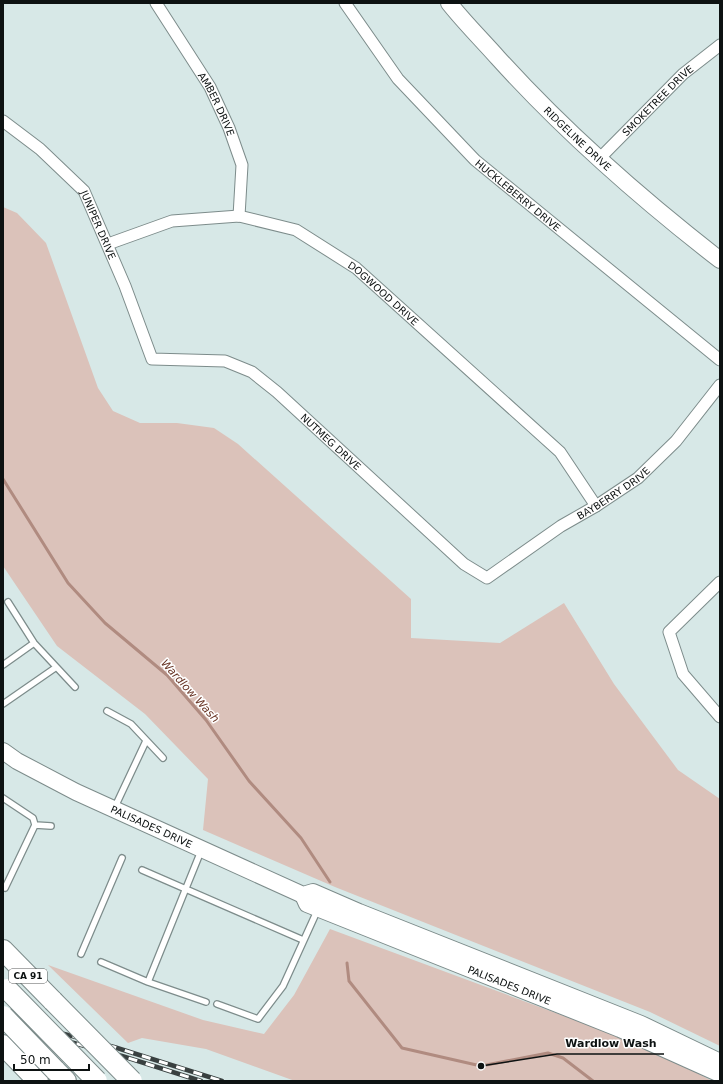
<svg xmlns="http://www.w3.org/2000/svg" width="723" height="1084" viewBox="0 0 723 1084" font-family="'DejaVu Sans',sans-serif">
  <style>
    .green { fill: #dbc2ba }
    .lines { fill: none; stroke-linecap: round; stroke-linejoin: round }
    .stream { stroke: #b08b80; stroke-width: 3 }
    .lane-casing { stroke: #7d8c8b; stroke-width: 8 }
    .street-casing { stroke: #7d8c8b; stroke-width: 13 }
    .secondary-casing { stroke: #7d8c8b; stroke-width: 18 }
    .highway-casing { stroke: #7d8c8b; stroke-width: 22 }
    .lane { stroke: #fff; stroke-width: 5.5 }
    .street { stroke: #fff; stroke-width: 11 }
    .secondary { stroke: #fff; stroke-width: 16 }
    .highway { stroke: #fff; stroke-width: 20 }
    .rail-casing { stroke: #394040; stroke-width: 4.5 }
    .rail { stroke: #fff; stroke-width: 3; stroke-dasharray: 9; stroke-linecap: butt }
    .highway-bridge-casing { stroke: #7d8c8b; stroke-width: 22; stroke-linecap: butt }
    .highway-bridge { stroke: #fff; stroke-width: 20 }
    .labels { text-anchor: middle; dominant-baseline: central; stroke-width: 3; stroke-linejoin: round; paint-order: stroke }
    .shield { fill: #fff; stroke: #565959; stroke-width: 1 }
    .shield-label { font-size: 9px; font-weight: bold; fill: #0d1212 }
    .street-label { font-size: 10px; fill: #0d1212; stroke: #fff }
    .water-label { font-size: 11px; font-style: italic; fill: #683424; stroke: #fff }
    .leader { fill: none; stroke: #0d1212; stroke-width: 1.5 }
    .callout-dot { fill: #0d1212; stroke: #fff; stroke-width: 1.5 }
    .callout-label { font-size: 11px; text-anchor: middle; font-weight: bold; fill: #0d1212; stroke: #fff; stroke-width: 3; stroke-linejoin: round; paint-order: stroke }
  </style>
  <rect width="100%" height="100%" fill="#d7e8e7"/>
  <path class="green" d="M3,207L17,213L46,243L98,388L113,411L140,423H177L214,428L238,444L411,599V638L500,643L564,603L614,684L678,770L720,799V1046L650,1012L335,887L203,830L208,779L145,714L57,646L3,566Z
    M330,929L653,1049L712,1081H295L206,1049L142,1038L128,1043L48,965L203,1020L264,1034L294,995Z"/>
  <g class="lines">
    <path class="stream" d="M3,479L68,583L105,623L167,675L206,720L249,781L301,838L330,882
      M347,963L349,981L402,1048L481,1066L548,1053L563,1058L593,1081"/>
    <defs>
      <path id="lane" d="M8,602L34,643L75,687
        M3,665L34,643
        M3,704L55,668
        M107,711L131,724L163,758
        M3,798L33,818L35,825
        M114,809L146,741
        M201,851L148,982L206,1002
        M142,870L303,940
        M5,888L35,825L51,826
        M81,954L122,858
        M101,962L148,982
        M217,1004L258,1019L283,986L318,909"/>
      <g id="street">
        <path id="s1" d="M156,3L210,87L229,128L242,165L239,216"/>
        <path id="s2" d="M345,3L398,79L475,160L720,360"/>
        <path id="s3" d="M3,121L40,149L84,191L125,286L152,359L225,361L252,372L277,392L464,564L487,578L561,526L596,506L638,478L676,441L720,385"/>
        <path id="s4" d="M599,159L683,74L720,45"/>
        <path id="s5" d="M108,244L172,221L239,216L296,230L356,268L560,452L596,506"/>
        <path d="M720,582L669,632L683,674L720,717"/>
      </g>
      <g id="secondary">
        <path id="s6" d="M449,3C464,22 482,40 498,58C565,132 640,198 720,260"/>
        <path id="s7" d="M3,751L17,761L76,792L303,895L313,892L359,912L641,1024L720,1062"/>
        <path id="s8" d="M303,895L307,904L620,1029L720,1074"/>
      </g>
      <path id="highway" d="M3,950L53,1001
        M3,1045L38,1081
        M55,1070L66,1081"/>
    </defs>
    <use href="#lane" class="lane-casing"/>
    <use href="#street" class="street-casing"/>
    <use href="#secondary" class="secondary-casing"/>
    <use href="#highway" class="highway-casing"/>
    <use href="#lane" class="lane"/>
    <use href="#street" class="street"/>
    <use href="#secondary" class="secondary"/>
    <use href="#highway" class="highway"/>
    <defs>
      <path id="rail" d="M3,1018L114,1047L222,1081
        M7,1025L122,1056L201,1081"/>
    </defs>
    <use href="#rail" class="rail-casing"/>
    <use href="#rail" class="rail"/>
    <defs>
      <path id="highway-bridge" d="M7,989L97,1081
        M53,1001L132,1081
        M3,1016L55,1070"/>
    </defs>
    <use href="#highway-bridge" class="highway-bridge-casing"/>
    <use href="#highway-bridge" class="highway-bridge"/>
  </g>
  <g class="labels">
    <rect class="shield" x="9" y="969" width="38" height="14" rx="3"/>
    <g class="shield-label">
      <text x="28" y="976">CA 91</text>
    </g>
    <g class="street-label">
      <text stroke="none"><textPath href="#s4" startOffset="83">SMOKETREE DRIVE</textPath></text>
      <text stroke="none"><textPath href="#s1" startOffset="118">AMBER DRIVE</textPath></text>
      <text stroke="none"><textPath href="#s6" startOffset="187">RIDGELINE DRIVE</textPath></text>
      <text stroke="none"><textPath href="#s2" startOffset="260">HUCKLEBERRY DRIVE</textPath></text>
      <text stroke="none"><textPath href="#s3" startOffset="144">JUNIPER DRIVE</textPath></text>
      <text stroke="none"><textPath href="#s5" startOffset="302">DOGWOOD DRIVE</textPath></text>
      <text stroke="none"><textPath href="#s3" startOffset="496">NUTMEG DRIVE</textPath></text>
      <text stroke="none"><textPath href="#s3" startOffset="856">BAYBERRY DRIVE</textPath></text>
      <text stroke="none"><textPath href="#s7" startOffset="167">PALISADES DRIVE</textPath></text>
      <text stroke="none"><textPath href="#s8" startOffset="228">PALISADES DRIVE</textPath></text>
    </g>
    <g class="water-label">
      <text transform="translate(190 691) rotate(48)">Wardlow Wash</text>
    </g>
  </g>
  <path class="leader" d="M481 1066L557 1054H664"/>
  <circle class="callout-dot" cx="481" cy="1066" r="4"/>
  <g class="callout-label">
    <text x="611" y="1047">Wardlow Wash</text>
  </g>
  <rect width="723" height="1084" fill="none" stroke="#0d1212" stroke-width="8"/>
  <path d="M14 1064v6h75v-6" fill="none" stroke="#0d1212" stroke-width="2"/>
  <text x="20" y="1064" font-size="12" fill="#0d1212" stroke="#ffffff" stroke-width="3" paint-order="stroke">50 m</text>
</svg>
